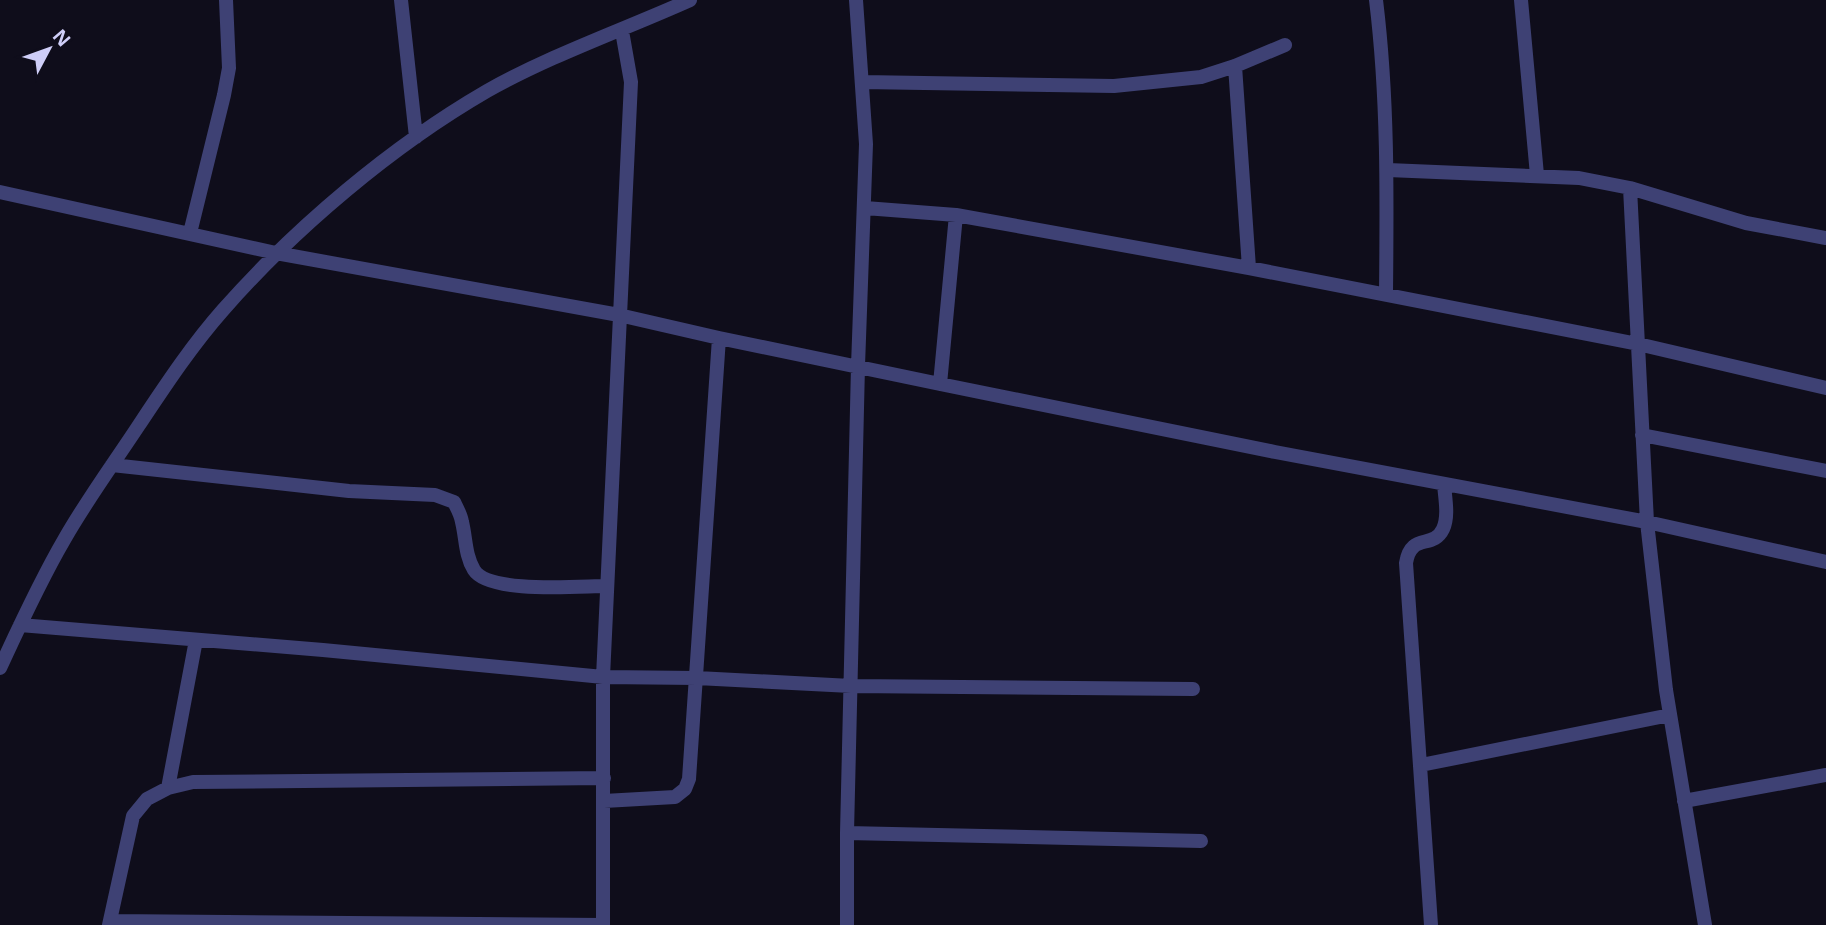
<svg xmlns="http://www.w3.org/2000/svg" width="1826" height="925" viewBox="0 0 1826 925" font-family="'Open Sans',sans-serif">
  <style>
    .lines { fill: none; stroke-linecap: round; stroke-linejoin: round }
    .street { stroke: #3e4174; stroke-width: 14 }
  </style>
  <rect width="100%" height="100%" fill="#0f0d1b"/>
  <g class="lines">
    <path class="street" d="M401,0L416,137
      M1376,0C1388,98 1387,195 1386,293
      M1521,0L1537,175
      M1235,66L1249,268
      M862,82L1114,86L1201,77L1235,66L1285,45
      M1388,170L1579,178L1630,188L1746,223L1826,238
      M1630,188L1647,522L1666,690L1705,925
      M0,192L276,253L619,315L719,338L940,384L1275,452L1647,522L1826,562
      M865,208L956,215L1249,268L1638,344L1826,388
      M190,233L224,95L229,68L226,0
      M940,384L956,215
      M1642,435L1826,471
      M112,465L349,491L435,495L454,502C457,508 461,515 462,522C466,538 465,555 474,570C489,594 579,586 607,586
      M20,625L323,650L603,677L697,678L851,686L1193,689
      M0,668C20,625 40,581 64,540C86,501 114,463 139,425C165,386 192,345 223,310C295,228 392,146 487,91C551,55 623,30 690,0
      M1421,765L1670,715
      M168,788L196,640
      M604,801L675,797L685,789L689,779L719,338
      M1684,801L1826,775
      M847,833L1201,841
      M110,921L603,925
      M109,925L133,816L147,799L168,788L193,782L604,778
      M603,925V677L631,82L622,31
      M847,925V833L858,366L866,144L856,0
      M1431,925L1406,563C1411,532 1433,550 1443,529C1449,516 1445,498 1444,484"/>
  </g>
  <g transform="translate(49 49) rotate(49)" stroke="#0f0d1b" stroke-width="5" paint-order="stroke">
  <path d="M0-5L12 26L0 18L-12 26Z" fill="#cfcef8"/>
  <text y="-10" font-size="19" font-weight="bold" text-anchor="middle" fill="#cfcef8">N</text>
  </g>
</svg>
